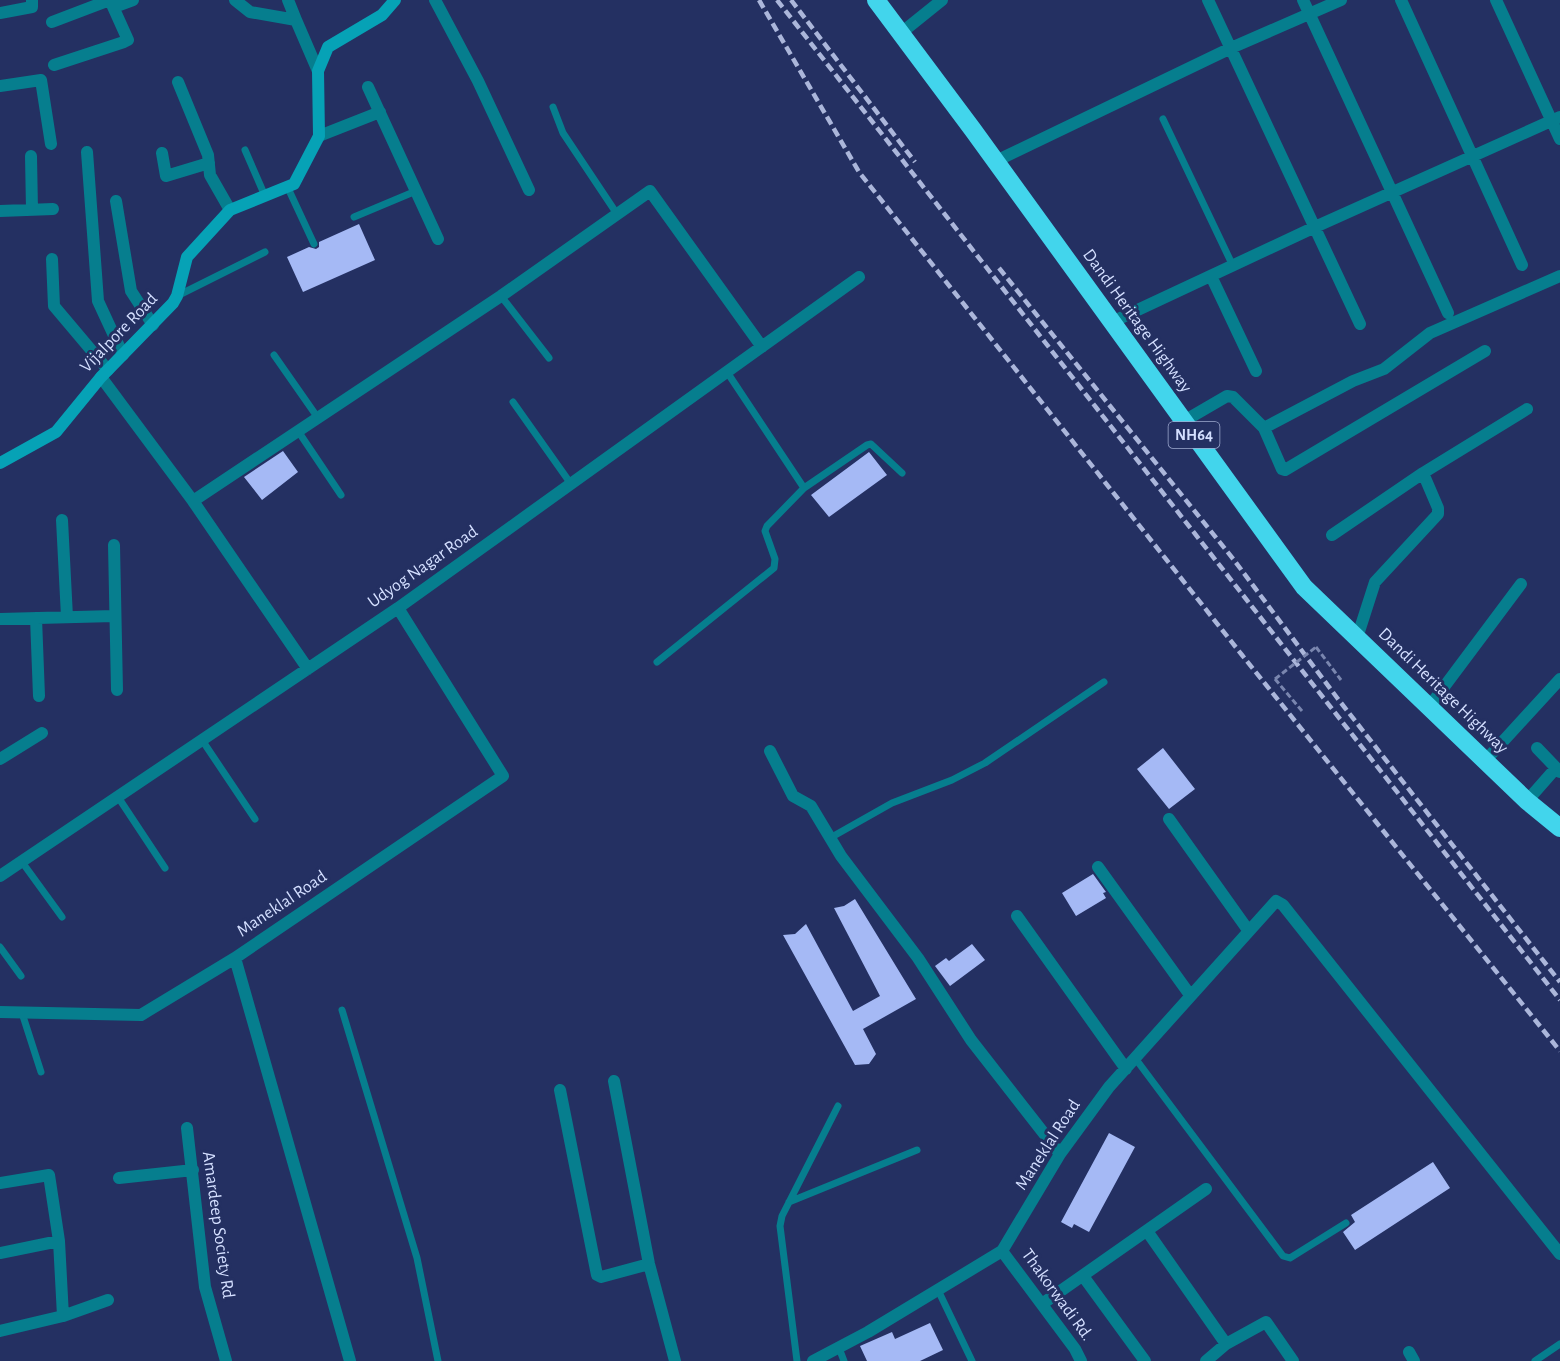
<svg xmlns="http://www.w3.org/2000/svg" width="1560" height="1361" viewBox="0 0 1560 1361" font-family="'Alegreya Sans',sans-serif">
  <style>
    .building { fill: #a5b9f5 }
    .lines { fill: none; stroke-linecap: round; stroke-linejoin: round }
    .path { stroke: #7a86af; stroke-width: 3; stroke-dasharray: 6 3; stroke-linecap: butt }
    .lane { stroke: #067e8e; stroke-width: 7 }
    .street { stroke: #067e8e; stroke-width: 12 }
    .secondary { stroke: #06a2b6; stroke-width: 12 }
    .highway { stroke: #42d5ec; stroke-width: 18 }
    .rail { stroke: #abb6da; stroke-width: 4.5; stroke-dasharray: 9 4.5; stroke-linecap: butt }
    .path-bridge { stroke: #7a86af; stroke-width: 3; stroke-dasharray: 6 3; stroke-linecap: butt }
    .labels { text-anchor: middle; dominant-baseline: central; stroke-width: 6; stroke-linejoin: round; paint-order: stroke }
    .shield { fill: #243062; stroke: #9faad0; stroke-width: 1.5 }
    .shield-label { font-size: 16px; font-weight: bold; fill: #d4dfff }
    .street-label { font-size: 18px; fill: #d4dfff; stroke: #243062 }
  </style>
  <rect width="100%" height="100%" fill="#243062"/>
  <path class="building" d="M359,224L375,260L303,292L287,257L309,247L316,249L319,247V242Z
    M283,451L298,472L262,500L244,477Z
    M869,452L887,475L829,517L811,495Z
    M1163,748L1195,789L1169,809L1137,769Z
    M1093,874L1106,892L1103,893L1106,898L1076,916L1062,893Z
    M855,899L916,999L863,1029L876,1054L869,1064L855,1065L783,935L795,934L806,924L853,1011L880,996L834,908L844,906Z
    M972,944L985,960L950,986L935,966L946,958L949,961Z
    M1109,1133L1135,1147L1089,1232L1074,1224L1072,1228L1061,1222Z
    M1433,1162L1450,1188L1355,1250L1343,1232L1355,1222L1351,1215Z
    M930,1323L943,1350L920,1361H867L860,1346L892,1332L895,1339Z"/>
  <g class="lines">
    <path class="path" d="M1316,647L1341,680
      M1275,679L1302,711"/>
    <path class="lane" d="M553,107L563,133L617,214
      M1163,119L1233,266
      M245,150L265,196
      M287,186L314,244
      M354,217L416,191
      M177,296L265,252
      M501,296L549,358
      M274,355L318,418
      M513,402L571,484
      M298,431L341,495
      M804,488L867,445L871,444L902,473
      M657,662L774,568L775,559L765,531L767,526L804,488L727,372
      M202,740L255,819
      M118,797L165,868
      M830,838L892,803L952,780L985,763L1104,682
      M22,862L62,917
      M0,947L21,976
      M342,1010L417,1258L438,1361
      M22,1013L41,1072
      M1135,1058L1283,1256L1290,1258L1346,1223
      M789,1202L917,1150
      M938,1290L972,1361
      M839,1348L844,1361
      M797,1361L780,1226L782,1216L838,1106
      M1535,1361L1560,1344"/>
    <path class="street" d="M235,0L250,12L296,20L318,71
      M288,0L296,20
      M435,0L478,81L529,190
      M1208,0L1360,324
      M1303,0L1448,313
      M1401,0L1522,265
      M1496,0L1560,139
      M114,7L133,0
      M0,13L32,7V0
      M52,22L110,0
      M901,33L942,0
      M54,65L124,42L128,40L110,0
      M178,82L208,155L210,175L230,210
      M0,86L41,80L51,144
      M368,87L438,239
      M319,136L380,112
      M87,152L98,301L123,355
      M162,153L166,176L209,163
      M31,156L32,210
      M996,161L1231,48L1341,0
      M116,201L131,291L153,325
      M0,211L53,209
      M52,259L54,306L108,370
      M1211,276L1256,371
      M1112,322L1315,227L1560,117
      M101,377L193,501L308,669
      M1184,421L1227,396L1233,397L1264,428L1353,381L1384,369L1430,333L1560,276
      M1264,428L1282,469L1285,470L1485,351
      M193,501L501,296L650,191L762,347
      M62,520L67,617
      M1332,535L1423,473L1527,409
      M114,545L117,690
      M36,618L39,696
      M0,619L114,616
      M1357,638L1375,582L1438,514V508L1423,473
      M1429,707L1521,584
      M1537,748L1560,772
      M770,751L793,796L811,806L841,856L918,958L971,1040L1060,1154
      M0,759L42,733
      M1485,761L1560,679
      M1527,801L1556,768
      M1169,819L1248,930
      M1098,867L1190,995
      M0,876L398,608L859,277
      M1017,916L1126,1069
      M0,1012L141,1015L235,958
      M614,1081L649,1264L675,1361
      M560,1090L597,1275L601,1277L649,1264
      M187,1128L205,1287L226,1361
      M119,1178L193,1170
      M0,1183L49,1175L59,1241L63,1316L0,1331
      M1147,1231L1226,1344L1206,1361
      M1002,1251L1075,1349L1081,1361
      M0,1253L59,1241
      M1083,1276L1145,1361
      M1042,1304L1206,1189
      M63,1316L108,1300
      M1226,1344L1266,1322L1293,1361
      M1409,1352L1414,1361
      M350,1361L235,958L503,776L398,608
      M813,1361L868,1332L1002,1251L1060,1154L1109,1087L1276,901L1283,905L1560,1254"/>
    <path class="secondary" d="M0,463L56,432L101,377L173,303L177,296L187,257L230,210L294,184L319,136L318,71L328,47L382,15L395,0"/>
    <path class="highway" d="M876,0L973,130L1304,587L1527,801L1560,828"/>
    <path class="rail" d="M759,0L859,172L1242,655L1560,1051
      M777,0L1560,1000
      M791,0L915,162
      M999,268L1234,560L1338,699L1560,982"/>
    <path class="path-bridge" d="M1275,679L1316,647"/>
  </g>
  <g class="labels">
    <rect class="shield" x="1168.5" y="422" width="51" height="26" rx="4.5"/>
    <g class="shield-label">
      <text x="1194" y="435">NH64</text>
    </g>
    <g class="street-label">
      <text transform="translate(1137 321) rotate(54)">Dandi Heritage Highway</text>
      <text transform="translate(119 333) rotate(-46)">Vijalpore Road</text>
      <text transform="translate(423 567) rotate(-35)">Udyog Nagar Road</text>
      <text transform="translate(1443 691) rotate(44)">Dandi Heritage Highway</text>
      <text transform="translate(282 904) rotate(-34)">Maneklal Road</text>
      <text transform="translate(1048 1145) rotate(-57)">Maneklal Road</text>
      <text transform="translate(218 1225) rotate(82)">Amardeep Society Rd</text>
      <text transform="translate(1057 1295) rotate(54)">Thakorwadi Rd.</text>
    </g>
  </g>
</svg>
